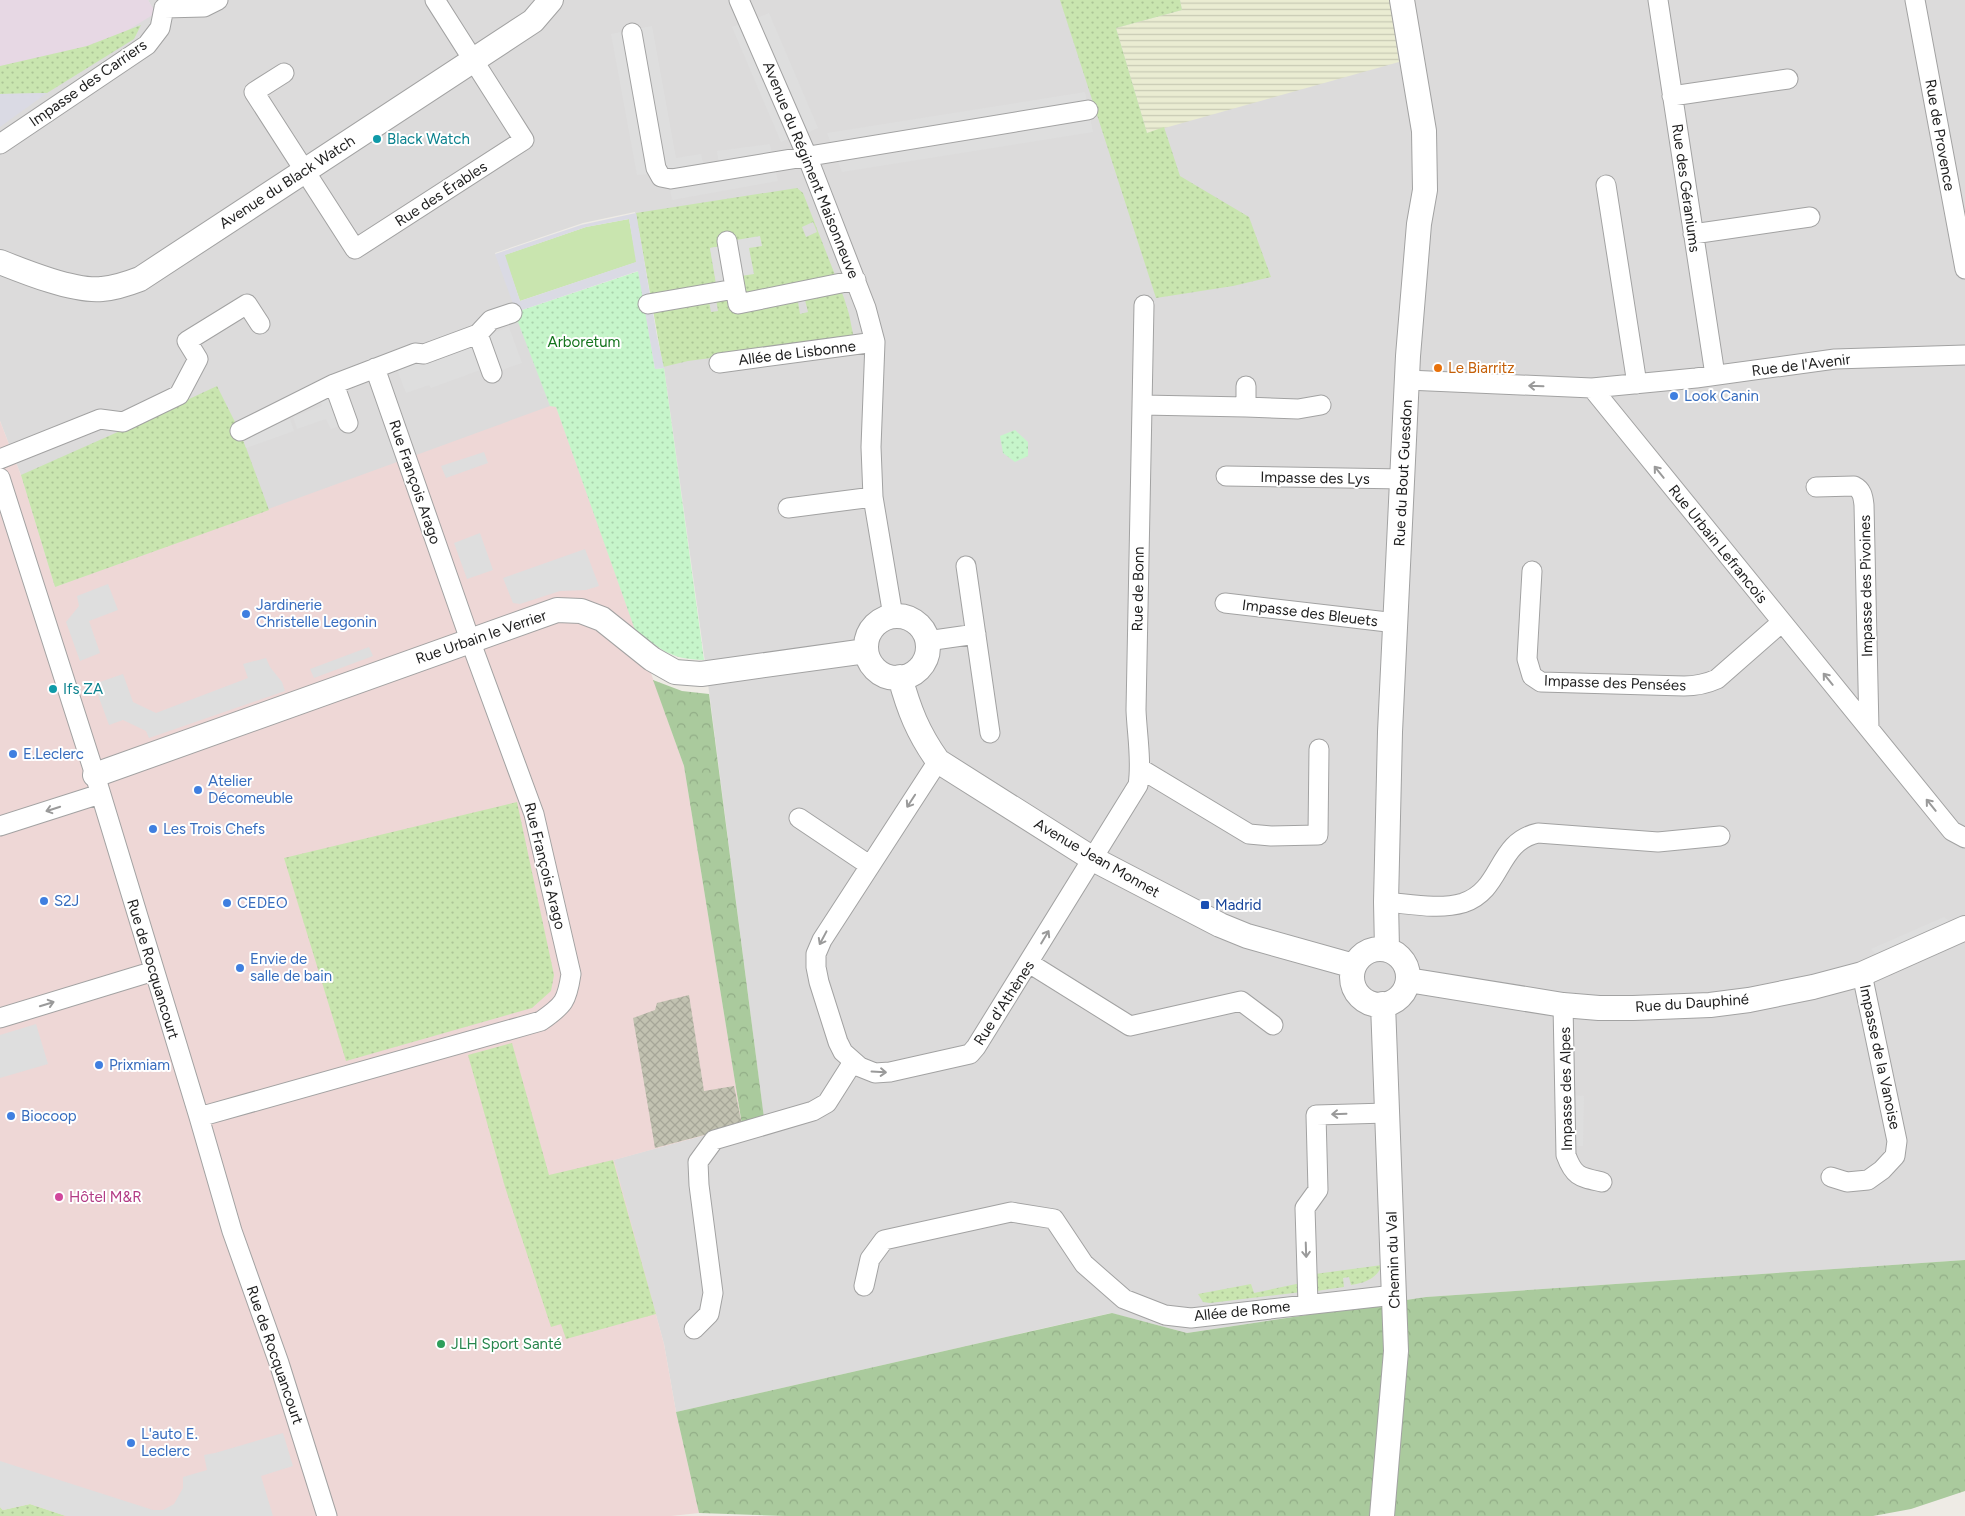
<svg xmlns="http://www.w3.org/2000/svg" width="1965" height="1516" viewBox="0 0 1965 1516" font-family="Figtree,sans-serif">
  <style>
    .residential { fill: #dcdbdb }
    .commercial { fill: #eed7d6 }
    .industrial { fill: #e7d8e4 }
    .construction { fill: url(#construction-cross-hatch) }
    .farmland { fill: url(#farmland-rules) }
    .grass { fill: url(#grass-dots); fill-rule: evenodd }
    .forest { fill: url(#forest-crowns) }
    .park { fill: url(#park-dots) }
    .garden { fill: #c9e5af }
    .parking { fill: #dedede }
    .plaza { fill: #dadae4; fill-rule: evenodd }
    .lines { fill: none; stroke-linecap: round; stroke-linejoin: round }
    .minor-casing { stroke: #a2a2a2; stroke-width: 21 }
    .tertiary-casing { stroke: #a2a2a2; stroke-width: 26 }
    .minor { stroke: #fff; stroke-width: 19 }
    .tertiary { stroke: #fff; stroke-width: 24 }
    .oneway { stroke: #9a9a9a }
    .culture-dot { fill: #0f9aa8; stroke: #fff; stroke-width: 2 }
    .food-dot { fill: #e8710a; stroke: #fff; stroke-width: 2 }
    .shop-dot { fill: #3f7fe0; stroke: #fff; stroke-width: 2 }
    .transit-dot { fill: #1a4fb4; stroke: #fff; stroke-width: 2 }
    .hotel-dot { fill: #d1479c; stroke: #fff; stroke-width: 2 }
    .leisure-dot { fill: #2e9e5b; stroke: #fff; stroke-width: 2 }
    .labels { text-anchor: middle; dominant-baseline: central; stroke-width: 4; stroke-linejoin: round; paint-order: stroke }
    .street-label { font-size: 15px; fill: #1e1e1e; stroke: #fff }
    .culture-label { font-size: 15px; fill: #0d838f; stroke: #fff; text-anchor: start }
    .park-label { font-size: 15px; fill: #14741d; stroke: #fff }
    .food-label { font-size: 15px; fill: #c56008; stroke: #fff; text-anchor: start }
    .shop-label { font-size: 15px; fill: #366cbe; stroke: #fff; text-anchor: start }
    .transit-label { font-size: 15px; fill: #164399; stroke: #fff; text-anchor: start }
    .hotel-label { font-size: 15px; fill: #b23c85; stroke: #fff; text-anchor: start }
    .leisure-label { font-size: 15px; fill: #27864d; stroke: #fff; text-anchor: start }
  </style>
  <defs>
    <pattern id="construction-cross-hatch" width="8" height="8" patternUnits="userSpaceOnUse" patternTransform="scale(1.25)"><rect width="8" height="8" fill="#c2c2b1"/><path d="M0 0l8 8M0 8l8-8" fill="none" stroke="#a6a698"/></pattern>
    <pattern id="farmland-rules" width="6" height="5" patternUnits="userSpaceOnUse" patternTransform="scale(1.25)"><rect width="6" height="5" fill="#eaecd2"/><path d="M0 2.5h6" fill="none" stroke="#c8cab4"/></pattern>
    <pattern id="grass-dots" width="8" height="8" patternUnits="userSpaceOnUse" patternTransform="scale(1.25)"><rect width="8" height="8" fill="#c9e5af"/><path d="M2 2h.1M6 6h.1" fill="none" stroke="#acc496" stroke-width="1.8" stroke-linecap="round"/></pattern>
    <pattern id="forest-crowns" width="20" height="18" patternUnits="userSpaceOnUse" patternTransform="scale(1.25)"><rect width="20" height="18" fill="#aaca9d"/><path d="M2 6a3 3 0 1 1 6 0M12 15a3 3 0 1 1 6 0" fill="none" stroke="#92ad87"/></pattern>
    <pattern id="park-dots" width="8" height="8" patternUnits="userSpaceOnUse" patternTransform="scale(1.25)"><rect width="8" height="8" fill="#c6f5ca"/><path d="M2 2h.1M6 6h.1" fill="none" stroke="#aad2ad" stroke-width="1.8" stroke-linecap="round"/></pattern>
  </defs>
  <rect width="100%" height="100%" fill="#eeebe5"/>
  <path class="residential" d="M148,0H1965V1260L1426,1297L1187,1333L1111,1313L676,1412L664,1344L613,1160L764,1119L709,691L664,368L635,212L583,223L495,253L556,406L55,587L22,478L0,421V67L155,13Z"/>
  <path class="commercial" d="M550,406H556L684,766L742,1125L614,1160L664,1344L676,1412L699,1513L671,1516H66L30,1504L3,1510L0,1507V421L22,478L55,587Z"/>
  <path class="industrial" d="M0,0H148L156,13L90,53L0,67Z"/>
  <path class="construction" d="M689,995L704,1091L734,1086L742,1125L655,1148L633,1018L655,1010L657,1003Z"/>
  <path class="farmland" d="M1180,0H1390L1399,62L1147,133L1116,28L1182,10Z"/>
  <path class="grass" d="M1060,0H1180L1182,10L1116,28L1147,133L1164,127L1180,176L1249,217L1271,277L1233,286L1156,298Z
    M141,25L134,39L47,93L0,94V66L87,46Z
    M797,188L803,193L844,298L849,314L854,339L688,361L663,367L636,213ZM813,222L817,232L806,237L802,227ZM722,246L716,283L710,248ZM716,299L718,311L711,312L709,301ZM805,300L808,312L800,314L798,302Z
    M217,386L241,434L269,510L55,587L21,475L129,427Z
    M517,802L554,975L551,991L532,1008L346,1061L284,858Z
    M512,1043L549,1175L613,1160L656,1314L566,1339L561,1324L551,1327L505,1187L468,1055Z
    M1382,1265C1377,1279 1364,1283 1351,1285L1349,1277L1343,1278L1344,1287L1316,1291L1315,1274Z
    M1301,1283L1302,1292L1210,1303L1203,1302L1198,1294L1251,1284L1254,1293Z
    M30,1504L66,1516H0V1507L3,1510Z"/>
  <path class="forest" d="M653,680L682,691L709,694L764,1118L742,1125L684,766Z
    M1965,1260V1491L1911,1509L1873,1516H785L699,1513L676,1412L1112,1313L1187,1333L1426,1297Z"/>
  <path class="park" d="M639,271L655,369L664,368L704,660C669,659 662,650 635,630L556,407L550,406L518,322L511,324L510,322L516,312Z
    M1015,430L1028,442V456L1015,462L1003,453L1000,436Z"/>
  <path class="garden" d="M629,219L637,262L520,301L504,255L586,227Z"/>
  <path class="parking" d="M769,13L818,128L807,133L757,18Z
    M743,23L793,137L781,142L732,27Z
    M652,26L676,158L701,154L704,167L719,164L717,151L770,144L778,181L672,200L670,188L651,174L637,175L611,34Z
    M1085,92L1093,132L842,172L827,133Z
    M760,236L762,246L749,248L754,274L741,276L736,240Z
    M722,246L728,281L716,283L710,248Z
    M509,327L522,363L499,371L486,336Z
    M474,344L483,369L431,388L429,385L406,393L395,364L409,365L421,361L423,365L463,350V348Z
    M331,394L342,425L331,429L326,419L297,429L293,417L322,406L319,398Z
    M290,419L294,431L246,448L242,437Z
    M484,452L488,463L446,478L441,466Z
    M480,533L493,570L467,579L454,543Z
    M585,549L599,586L586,590L560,591L520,604L513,603L503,578Z
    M108,584L118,610L89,621L100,653L80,661L66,622L79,606L77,596Z
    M369,647L373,656L314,678L310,669Z
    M266,658L270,667L282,682L285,691L149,738L146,731L123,720L109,725L94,684L123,674L133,702L156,713L248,678L243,664Z
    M1944,917L1954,925L1880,958L1871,949Z
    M36,1024L48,1064L0,1078V1035Z
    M1571,1095L1584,1096L1583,1146H1571Z
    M283,1433L293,1466L261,1476L273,1516H66L30,1504L3,1510L0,1507V1461L153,1510H163L174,1504L183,1488V1477L207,1470L204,1455L215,1453Z"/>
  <path class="plaza" d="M47,93L0,127V94Z
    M636,213L657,336L664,368L655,369L638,271L516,312L495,254L581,225ZM629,219L636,262L520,301L505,255L586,227Z"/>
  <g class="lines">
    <defs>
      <path id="minor" d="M739,0L807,156L866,308L875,342L871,447L873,497L893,616
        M1658,0L1715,375
        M1915,0L1965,269
        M164,8L204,7L218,0
        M632,33L656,168L661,177L671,179L1088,110
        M284,73L254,92L355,249L524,140L435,0
        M1672,96L1788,79
        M0,144L147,45L160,28L164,8
        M1606,185L1637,384
        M1693,234L1810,217
        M727,241L738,304L856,280
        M648,304L735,289
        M478,334L492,373
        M719,363L875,342
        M1407,380L1592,388L1952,831L1965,838
        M334,384L348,423
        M1592,388L1696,378L1835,359L1965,355
        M1142,405L1246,407V386
        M1246,407L1298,409L1321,405
        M240,431L334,384L415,353L424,354L478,334L491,320L512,313
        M0,459L100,419L123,422L179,395L198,359L187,341L247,304L260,324
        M1226,476L1403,479
        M0,478L95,775L199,1117L232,1231L279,1363L327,1516
        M1816,487L1854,486C1862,490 1863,496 1864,505L1869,729
        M788,508L873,497
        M966,566L990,733
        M1532,571L1527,659L1532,676L1541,682L1684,686C1696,686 1706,684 1717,679L1782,622
        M1225,603L1396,623
        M927,641L976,634
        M938,761L822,940L816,954V967L819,982L838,1042L843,1052L860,1067L875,1073L890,1072L970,1054L976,1047L1138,785C1142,761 1137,735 1136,710L1144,305
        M1141,769L1249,834L1271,836L1318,835L1319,749
        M799,818L869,865
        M0,826L100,794
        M1386,902C1410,904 1439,910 1463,903C1503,890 1496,842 1538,833L1658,842L1720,836
        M1029,963L1130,1026L1241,1001L1273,1025
        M1563,1005L1566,1155C1574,1177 1580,1177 1602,1182
        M0,1018L154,971
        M199,1117L541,1021C564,1005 567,1001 571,974L534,814L470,640L375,368
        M1831,1177L1847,1182L1868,1180L1882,1170L1895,1156L1897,1141L1862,974
        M864,1286L870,1259L884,1240L1011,1212L1054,1219L1084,1264L1124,1299L1165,1315L1191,1318L1394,1295
        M1308,1304L1305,1208L1318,1190L1316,1115L1387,1113
        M694,1329L709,1314L713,1293L699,1185L698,1162L714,1140L813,1111L827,1103L853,1062"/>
      <path id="tertiary" d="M0,262C25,272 75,292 102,289C115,288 127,284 140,279L533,21L551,0
        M866 647a31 31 0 1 1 62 0a31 31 0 1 1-62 0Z
        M900,677C909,710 918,733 938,761L1093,859L1220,925L1247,936L1354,966
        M95,775L557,610L581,611L602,619L652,659L675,672L701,674L866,651
        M1387,949L1386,902L1390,732L1408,356L1419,224L1425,190L1424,131L1402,0
        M1352 977a28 28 0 1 1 56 0a28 28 0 1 1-56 0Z
        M1408,980L1563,1005L1599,1008H1633L1710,1005L1749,1000L1813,987L1862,974L1965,928
        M1382,1516L1396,1351L1383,1004"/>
    </defs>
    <use href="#minor" class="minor-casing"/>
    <use href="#tertiary" class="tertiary-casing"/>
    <use href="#minor" class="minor"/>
    <use href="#tertiary" class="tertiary"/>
  </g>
  <defs><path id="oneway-shaft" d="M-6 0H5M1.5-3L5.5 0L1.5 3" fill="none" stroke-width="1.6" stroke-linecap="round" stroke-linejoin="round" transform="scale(1.25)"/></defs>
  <g class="oneway">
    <use href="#oneway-shaft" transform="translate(1536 386) rotate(-178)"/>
    <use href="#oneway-shaft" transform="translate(1659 472) rotate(-129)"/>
    <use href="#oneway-shaft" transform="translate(1828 679) rotate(-129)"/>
    <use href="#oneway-shaft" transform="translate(911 801) rotate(123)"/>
    <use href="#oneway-shaft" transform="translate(1931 805) rotate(-129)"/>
    <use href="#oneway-shaft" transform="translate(53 809) rotate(162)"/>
    <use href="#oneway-shaft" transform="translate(1045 937) rotate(-59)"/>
    <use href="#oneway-shaft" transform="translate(823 938) rotate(118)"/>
    <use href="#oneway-shaft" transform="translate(47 1004) rotate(-17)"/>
    <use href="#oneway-shaft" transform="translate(879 1072) rotate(3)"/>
    <use href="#oneway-shaft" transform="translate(1339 1114) rotate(178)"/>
    <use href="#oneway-shaft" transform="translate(1306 1250) rotate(88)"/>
  </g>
  <g class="culture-dot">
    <circle cx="377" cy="139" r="5"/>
    <circle cx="53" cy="689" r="5"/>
  </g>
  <circle class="food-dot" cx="1438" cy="368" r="5"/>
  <g class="shop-dot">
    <circle cx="1674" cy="396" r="5"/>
    <circle cx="246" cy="614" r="5"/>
    <circle cx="13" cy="754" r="5"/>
    <circle cx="198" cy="790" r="5"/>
    <circle cx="153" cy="829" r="5"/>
    <circle cx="44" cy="901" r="5"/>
    <circle cx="227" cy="903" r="5"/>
    <circle cx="240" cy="968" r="5"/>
    <circle cx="99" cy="1065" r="5"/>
    <circle cx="11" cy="1116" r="5"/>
    <circle cx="131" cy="1443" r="5"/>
  </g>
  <rect class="transit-dot" x="1200" y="900" width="10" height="10" rx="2.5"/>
  <circle class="hotel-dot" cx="59" cy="1197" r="5"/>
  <circle class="leisure-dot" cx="441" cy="1344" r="5"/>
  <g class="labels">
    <g class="street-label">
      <text transform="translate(88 83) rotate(-35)">Impasse des Carriers</text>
      <text transform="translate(1940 135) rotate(80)">Rue de Provence</text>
      <text transform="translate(811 170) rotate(68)">Avenue du Régiment Maisonneuve</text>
      <text transform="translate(287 182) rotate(-33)">Avenue du Black Watch</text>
      <text transform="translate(1686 188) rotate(82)">Rue des Géraniums</text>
      <text transform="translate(441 194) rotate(-33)">Rue des Érables</text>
      <text transform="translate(797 353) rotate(-7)">Allée de Lisbonne</text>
      <text transform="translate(1801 365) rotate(-7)">Rue de l'Avenir</text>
      <text transform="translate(1403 473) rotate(-87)">Rue du Bout Guesdon</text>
      <text transform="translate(1315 478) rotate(1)">Impasse des Lys</text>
      <text transform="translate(415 482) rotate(71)">Rue François Arago</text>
      <text transform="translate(1718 544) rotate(51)">Rue Urbain Lefrancois</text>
      <text transform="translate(1866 586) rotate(-91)">Impasse des Pivoines</text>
      <text transform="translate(1138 589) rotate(-89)">Rue de Bonn</text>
      <text transform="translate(1310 613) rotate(7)">Impasse des Bleuets</text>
      <text transform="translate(481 637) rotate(-19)">Rue Urbain le Verrier</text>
      <text transform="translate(1615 683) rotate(2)">Impasse des Pensées</text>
      <text transform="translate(1097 858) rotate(30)">Avenue Jean Monnet</text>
      <text transform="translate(545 866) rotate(76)">Rue François Arago</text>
      <text transform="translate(153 969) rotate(73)">Rue de Rocquancourt</text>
      <text transform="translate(1004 1003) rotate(-57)">Rue d'Athènes</text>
      <text transform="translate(1692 1003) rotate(-4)">Rue du Dauphiné</text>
      <text transform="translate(1880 1057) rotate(78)">Impasse de la Vanoise</text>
      <text transform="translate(1566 1089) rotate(-91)">Impasse des Alpes</text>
      <text transform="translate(1393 1260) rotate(-92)">Chemin du Val</text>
      <text transform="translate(1242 1311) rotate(-6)">Allée de Rome</text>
      <text transform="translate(275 1355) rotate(71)">Rue de Rocquancourt</text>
    </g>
    <g class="culture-label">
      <text x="387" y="139">Black Watch</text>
      <text x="63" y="689">Ifs ZA</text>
    </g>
    <g class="park-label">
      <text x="584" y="342">Arboretum</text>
    </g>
    <g class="food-label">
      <text x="1448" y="368">Le Biarritz</text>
    </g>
    <g class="shop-label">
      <text x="1684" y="396">Look Canin</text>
      <text x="256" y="605">Jardinerie<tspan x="256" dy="17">Christelle Legonin</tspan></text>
      <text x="23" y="754">E.Leclerc</text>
      <text x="208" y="781">Atelier<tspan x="208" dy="17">Décomeuble</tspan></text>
      <text x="163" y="829">Les Trois Chefs</text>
      <text x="54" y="901">S2J</text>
      <text x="237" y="903">CEDEO</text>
      <text x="250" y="959">Envie de<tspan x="250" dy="17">salle de bain</tspan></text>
      <text x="109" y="1065">Prixmiam</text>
      <text x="21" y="1116">Biocoop</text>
      <text x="141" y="1434">L'auto E.<tspan x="141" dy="17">Leclerc</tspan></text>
    </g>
    <g class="transit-label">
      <text x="1215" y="905">Madrid</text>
    </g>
    <g class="hotel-label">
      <text x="69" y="1197">Hôtel M&amp;R</text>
    </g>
    <g class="leisure-label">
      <text x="451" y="1344">JLH Sport Santé</text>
    </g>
  </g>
</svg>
